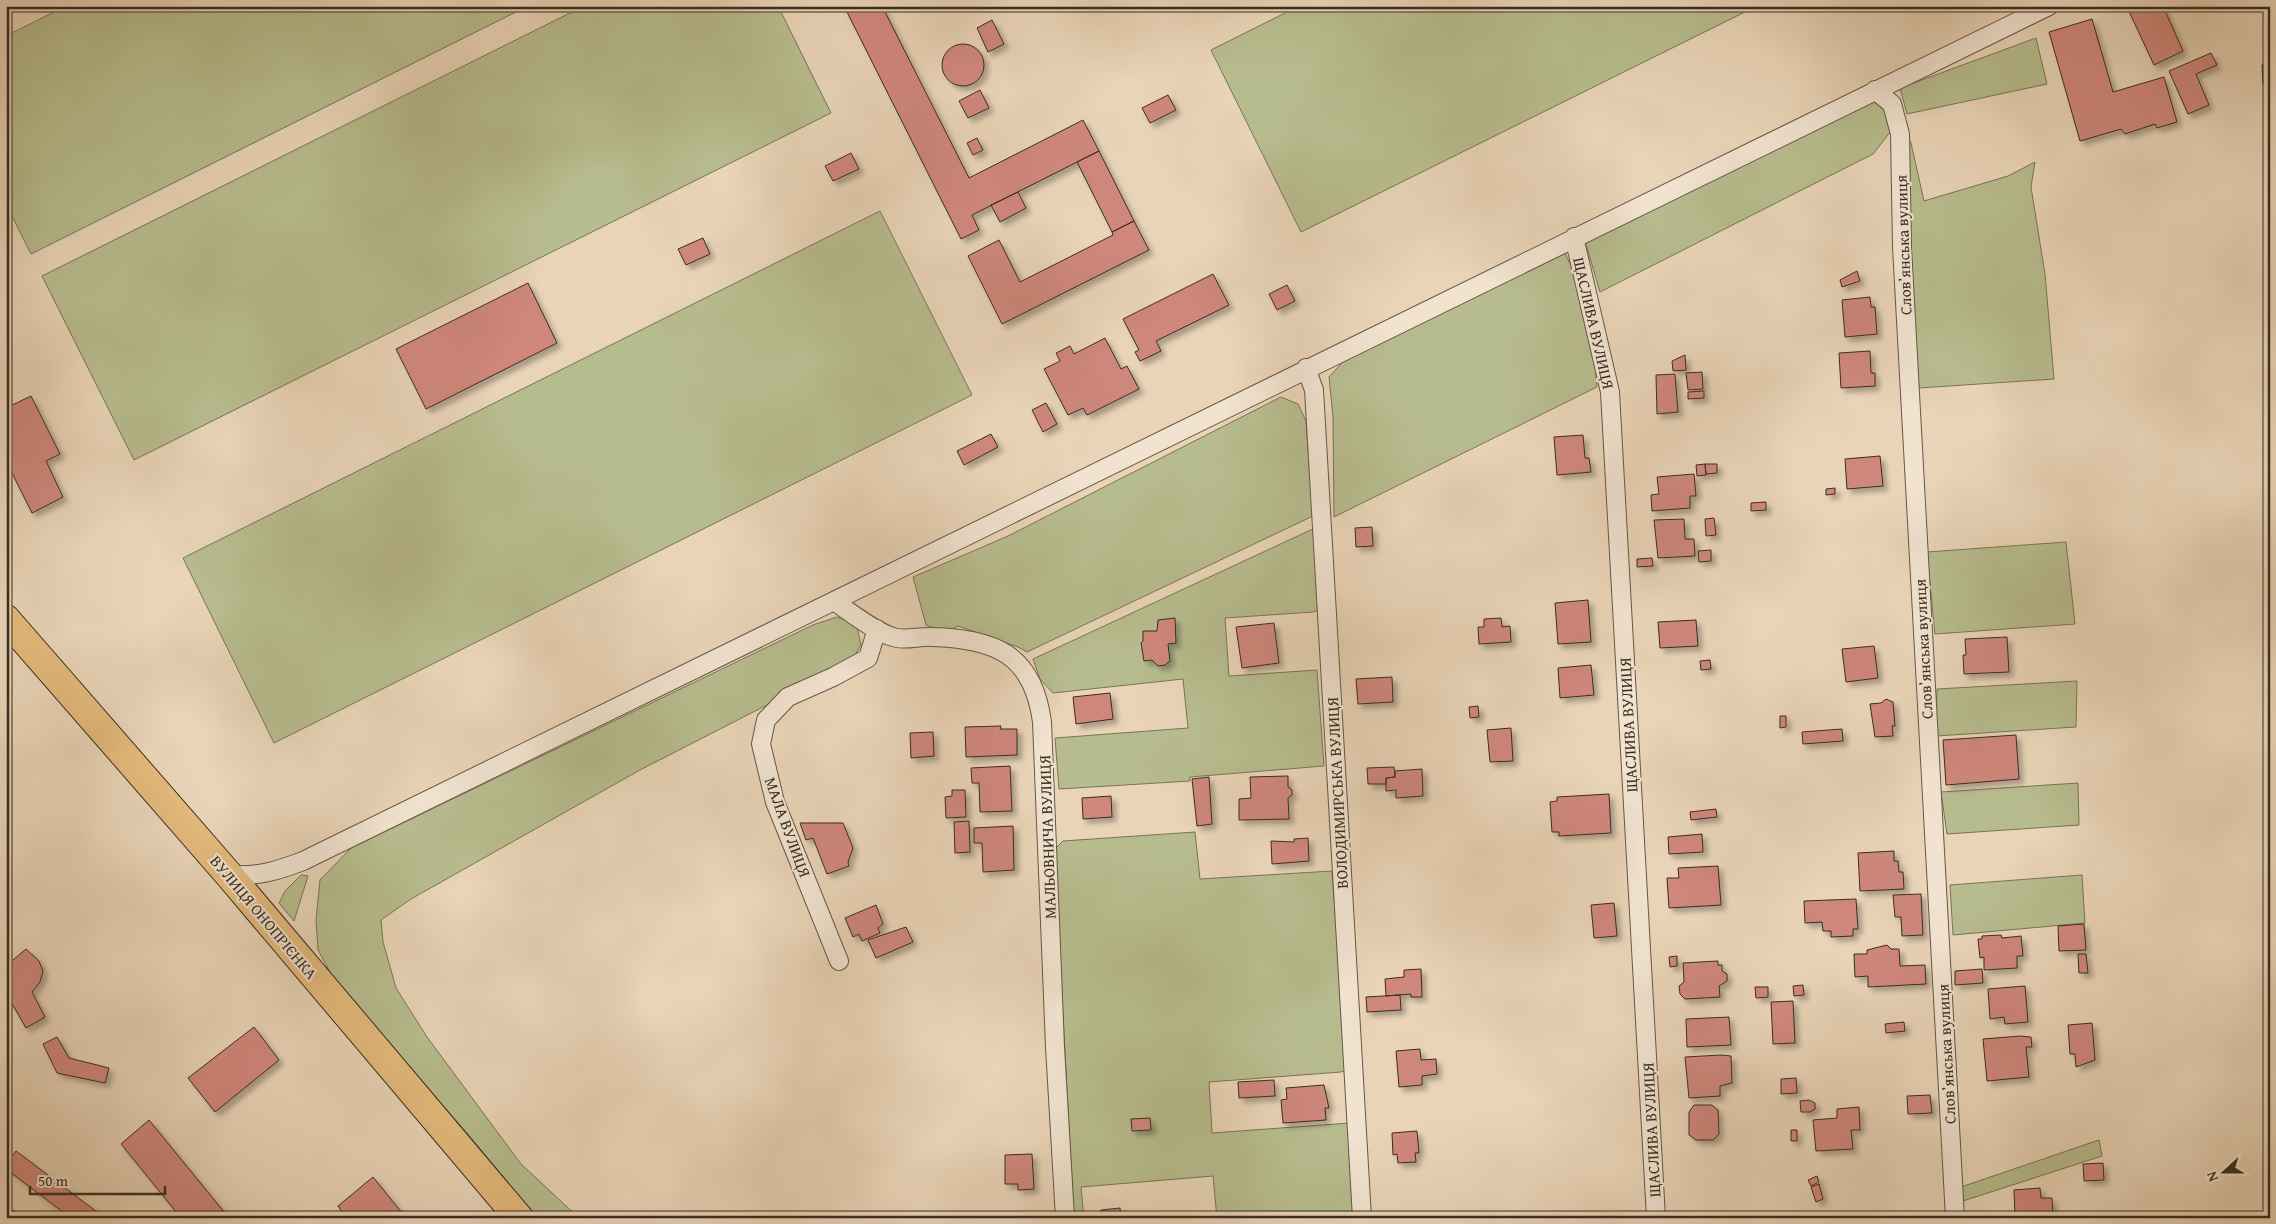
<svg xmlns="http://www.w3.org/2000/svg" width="2276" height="1224" viewBox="0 0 2276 1224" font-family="'Gentium Book Plus',serif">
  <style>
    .green { fill: #b7bc8e; stroke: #787457 }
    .building { fill: #cf877c; stroke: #392d20; filter: url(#shadow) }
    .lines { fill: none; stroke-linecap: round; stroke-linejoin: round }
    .minor-casing { stroke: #655746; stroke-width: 20 }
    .primary-casing { stroke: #392d20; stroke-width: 30 }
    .minor { stroke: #f1e3d0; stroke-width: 18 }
    .primary { stroke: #e4ba7c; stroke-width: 28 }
    .labels { text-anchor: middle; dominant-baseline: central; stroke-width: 4; stroke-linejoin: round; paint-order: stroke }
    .street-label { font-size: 16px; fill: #392d20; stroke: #f1e3d0 }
  </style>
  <defs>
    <filter id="shadow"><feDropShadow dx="4.5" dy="4.5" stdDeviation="2.5" flood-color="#0004"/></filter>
  </defs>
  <rect width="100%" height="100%" fill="#e9d4b7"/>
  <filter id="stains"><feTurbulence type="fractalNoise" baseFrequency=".004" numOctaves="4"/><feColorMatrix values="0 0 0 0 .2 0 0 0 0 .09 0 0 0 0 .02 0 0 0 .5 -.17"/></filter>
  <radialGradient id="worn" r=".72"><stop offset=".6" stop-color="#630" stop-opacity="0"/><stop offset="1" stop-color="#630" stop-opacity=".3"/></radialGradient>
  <path class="green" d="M66,6H528L31,254L6,204V36Z
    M584,6H778L831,113L134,460L42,276Z
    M1299,6H1757L1301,232L1211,50Z
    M2036,38L2047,84L1907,114L1900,88Z
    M1872,100L1884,110L1891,131L1873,154L1600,292L1585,241Z
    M1907,134L1911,143L1924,201L2008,176L2035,162L2031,187L2045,274L2054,379L1919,388L1914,324Z
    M880,211L972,395L274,743L183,558Z
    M1565,253L1572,268L1595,362L1597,387L1334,517L1333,417L1329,377L1349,355Z
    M1281,397L1298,404L1306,421L1313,516L1027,652L1018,647L958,626L946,632L926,625L913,577L1008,536Z
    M1315,528L1319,610L1313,612L1225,618L1229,676L1317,670L1324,766L1190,777V781L1059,789L1055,738L1188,728L1183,679L1053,693L1040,679L1033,659Z
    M2066,542L2075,624L1935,634L1927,552Z
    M837,617L856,623L861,645L851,662L640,770L411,899L381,920L383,942L396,988L427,1037L521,1164L579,1218H537L467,1133L338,987L318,950L316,920L320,880L351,848L813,625Z
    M2077,681L2076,727L1936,736L1937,689Z
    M2078,783L2079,825L1947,834L1941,792Z
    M1195,832L1200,879L1332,871L1347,1070L1341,1072L1209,1082L1212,1133L1350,1123L1356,1218H1217L1213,1176L1081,1187L1084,1218H1074L1054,850L1063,841Z
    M301,875L308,876L294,921L279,903L285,891Z
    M2082,875L2085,923L1953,935L1950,885Z
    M2099,1140L2102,1156L1963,1201L1961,1187Z"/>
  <path class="building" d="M844,6H882L969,178L1083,120L1099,151L972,215L979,230L961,239Z
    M2163,6L2183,51L2154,65L2127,7Z
    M2092,19L2113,92L2164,77L2177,122L2157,128L2155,124L2125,134L2121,129L2080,141L2049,32Z
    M992,20L1004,44L988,52L977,28Z
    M942 65a21 21 0 1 1 42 0a21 21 0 1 1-42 0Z
    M2211,53L2217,65L2196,74L2209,105L2188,114L2169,71Z
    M2262,65H2270V84H2263Z
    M980,90L989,108L968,118L959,101Z
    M1168,95L1176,110L1150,123L1142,108Z
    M977,138L983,150L973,155L967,143Z
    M1099,151L1134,221L1112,232L1077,162Z
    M851,153L859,169L833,181L825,166Z
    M1018,192L1026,208L1000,222L991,205Z
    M1134,221L1149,250L1002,324L968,256L999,240L1020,282L1113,235L1112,232Z
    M703,238L710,254L686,265L678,249Z
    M1857,271L1860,281L1842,287L1840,280Z
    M1213,274L1229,305L1156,341L1161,351L1140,361L1135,352L1139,350L1123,319Z
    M528,283L557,343L426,409L396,349Z
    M1287,285L1295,301L1277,310L1269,294Z
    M1870,297L1871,307H1875L1877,334L1845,337L1842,300Z
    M1105,338L1121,369L1127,366L1139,389L1087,415L1083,408L1068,415L1044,369L1060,361L1056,353L1070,346L1074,354Z
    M1870,351L1871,373H1875V386L1841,388L1839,353Z
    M1685,355L1686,370L1673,371L1672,361Z
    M1702,372L1703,389L1688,390L1686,373Z
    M1675,374L1678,412L1657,414L1656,375Z
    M1704,391V398L1688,399V392Z
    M31,396L60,454L46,461L63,497L32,513L6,461V408Z
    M1046,403L1057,424L1043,432L1032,410Z
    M991,434L998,447L964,465L957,451Z
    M1583,435L1585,458H1589L1591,472L1557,475L1554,437Z
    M1880,456L1883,486L1847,489L1845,459Z
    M1705,464L1706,475L1697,476L1696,465Z
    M1705,464H1717V473L1706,474Z
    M1694,474L1696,496H1690V508L1652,511L1651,495L1659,494L1657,477Z
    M1835,488V494L1826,495V489Z
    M1766,502V510L1751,511V503Z
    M1714,518L1716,535L1706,536L1705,519Z
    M1684,519L1685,539H1694L1695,556L1658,558L1654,520Z
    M1372,527L1373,546L1356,547L1355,528Z
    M1711,550V561L1699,562L1698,551Z
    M1652,558L1653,566L1637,567V559Z
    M1588,600L1591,642L1558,644L1555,603Z
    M1175,618L1176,643L1168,644L1170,661L1165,665L1158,666L1152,660L1144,661L1141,643L1143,641V631H1157L1158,620Z
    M1501,618L1502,627L1510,626L1511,642L1479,644L1478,627H1484V619Z
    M1696,620L1698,646L1660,648L1658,622Z
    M1274,623L1279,663L1242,668L1236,627Z
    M2007,637L2009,672L1964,674L1963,655H1966L1965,639Z
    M1874,646L1878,678L1846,682L1842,649Z
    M1710,660L1711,669L1701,670L1700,661Z
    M1591,665L1594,695L1560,698L1558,668Z
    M1392,677L1393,702L1358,704L1356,679Z
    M1110,693L1113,719L1076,724L1073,697Z
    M1886,699L1893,702L1895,726H1892L1893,736L1875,737L1870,704L1881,703Z
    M1478,706L1479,717L1470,718L1469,707Z
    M1780,716H1786V727L1780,728Z
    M1001,726L1000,729H1017V755L966,757L965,727Z
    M1511,728L1513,761L1490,762L1487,730Z
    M1842,729L1843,741L1803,744L1802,732Z
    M933,732L934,756L911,758L910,733Z
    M2016,735L2019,779L1946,785L1943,740Z
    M1010,766L1012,811L980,812L979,783H972L971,768Z
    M1394,767L1395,777L1386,778V784H1368L1367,768Z
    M1422,769L1423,796L1396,798V790L1386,791V778L1395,777V771Z
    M1288,776V787L1292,790V795L1288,798L1289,819L1239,820V799L1251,798L1250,777Z
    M1209,777L1212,824L1197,826L1192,779Z
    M952,790H965L966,817L946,818L945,797L952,796Z
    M1609,794L1611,833L1559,836V832H1552L1550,802L1557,801V797Z
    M1111,796L1112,817L1083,819L1082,798Z
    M1716,809L1717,817L1691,820L1690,812Z
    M969,821L970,852L955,853L954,822Z
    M800,823H843L853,848L848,862L849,866L827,874L813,838L806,840Z
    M1013,826L1014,870L983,872L982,843H974V828Z
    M1702,834L1703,852L1669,854L1668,837Z
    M1308,838L1309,861L1272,864L1271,841L1294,842V839Z
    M1894,851V861H1898L1899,872H1903L1904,889L1860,891L1858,853Z
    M1718,866L1721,905L1669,908L1667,878H1679L1678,868Z
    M1921,894L1923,935L1902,936L1901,917H1895L1893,895Z
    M1856,899L1858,929H1853V936L1831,937V931H1823L1822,922L1805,923L1804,901Z
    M1614,903L1617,936L1594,938L1591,905Z
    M876,905L883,924L878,928L880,933L862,941L859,934L853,937L845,918Z
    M2084,924L2086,950L2059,951L2058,926Z
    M906,927L913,942L876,958L868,940Z
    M2001,935L2002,938L2021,936L2023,956H2017V968L1984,970V957L1980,958L1978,939H1982V936Z
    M1887,945L1891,949H1899L1900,966L1925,965L1926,984L1868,987V976L1855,977L1854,954H1867V950Z
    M26,949L39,961L43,971L40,982L32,992L45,1017L26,1028L6,993V966Z
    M2078,954H2086L2088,973H2079Z
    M1677,956V966L1670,967L1669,957Z
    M1718,961V965H1722V971L1727,974V981L1719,986L1720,997L1685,999L1680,994L1679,986L1684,982L1683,963Z
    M1421,969L1422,997H1411V994L1386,996L1385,979L1404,977V970Z
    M1982,969L1983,983L1955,985V971Z
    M1803,985L1804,995L1794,996L1793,986Z
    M2025,986L2028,1022L2005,1024L2004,1017L1990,1019L1988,989Z
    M1755,987H1768V997L1756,998Z
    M1400,995L1401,1010L1367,1012L1366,997Z
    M1793,1001L1795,1043L1773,1044L1771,1002Z
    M1729,1017L1731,1045L1687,1047L1686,1019Z
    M1904,1022L1905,1031L1886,1033L1885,1024Z
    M2092,1023L2095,1060L2076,1067L2075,1054H2070L2068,1025Z
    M254,1027L279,1060L215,1112L188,1078Z
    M2020,1036L2031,1037L2032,1047H2026L2029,1077L1987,1081L1983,1039Z
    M57,1037L69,1058L109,1068L105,1083L57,1073L43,1044Z
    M1420,1049L1421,1060L1436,1059L1437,1074L1422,1076V1085L1399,1087L1396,1051Z
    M1721,1055L1731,1056L1732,1083L1720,1086V1096L1689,1098L1685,1057Z
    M1796,1078L1797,1093L1781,1094V1079Z
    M1274,1080L1275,1096L1239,1098L1238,1082Z
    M1324,1085L1329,1108H1325L1326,1120L1283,1123L1281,1100L1287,1099L1286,1088Z
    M1930,1095L1932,1113L1908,1114L1907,1096Z
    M1809,1100L1815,1103V1109L1810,1112H1801L1800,1101Z
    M1694,1105H1712L1718,1110L1719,1134L1713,1140H1696L1689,1135V1112Z
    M1859,1107L1860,1130H1851L1853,1149L1816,1151L1813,1120L1837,1118V1109Z
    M1150,1118L1151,1130L1132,1131L1131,1119Z
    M149,1120L229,1218H181L121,1144Z
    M1791,1130H1797V1141H1791Z
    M1417,1131L1419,1153H1415L1416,1162L1398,1163L1397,1154L1393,1155L1392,1133Z
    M16,1151L105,1218H71L6,1169V1165Z
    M1032,1154L1034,1189L1018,1190V1184H1005V1155Z
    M2103,1163L2104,1180L2084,1181L2083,1164Z
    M1817,1176L1819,1182L1811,1186L1808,1180Z
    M373,1177L406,1218H346L338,1206Z
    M1819,1184L1823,1199L1816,1202L1811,1187Z
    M2040,1188L2041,1198H2052L2053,1216L2000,1218L2015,1216L2014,1190Z
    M6,1205L22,1218H6Z
    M1120,1208L1121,1218H1102L1101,1210Z"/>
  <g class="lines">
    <defs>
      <path id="minor" d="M1875,90L1892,104L1900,134L1902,247L1955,1218
        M1574,237L1610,392L1656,1218
        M1306,368L1314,390L1362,1218
        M834,601C850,612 879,635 897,638C908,640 921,636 932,637C995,639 1033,654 1042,722L1055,1047L1065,1218
        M229,875C257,877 277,871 303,861L2049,6
        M839,961L775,802L761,744L766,720L788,697L833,677L868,658L877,629"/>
      <path id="primary" d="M6,619L229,875L519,1218"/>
    </defs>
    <use href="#minor" class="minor-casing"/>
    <use href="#primary" class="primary-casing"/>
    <use href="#minor" class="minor"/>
    <use href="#primary" class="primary"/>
  </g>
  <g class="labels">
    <g class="street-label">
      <text transform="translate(1903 245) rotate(-92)">Словʼянська вулиця</text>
      <text transform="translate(1594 323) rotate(77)">ЩАСЛИВА ВУЛИЦЯ</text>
      <text transform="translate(1923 649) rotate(-93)">Словʼянська вулиця</text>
      <text transform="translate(1628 725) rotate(-93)">ЩАСЛИВА ВУЛИЦЯ</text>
      <text transform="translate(1337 793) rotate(-93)">ВОЛОДИМИРСЬКА ВУЛИЦЯ</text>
      <text transform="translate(788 827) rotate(70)">МАЛА ВУЛИЦЯ</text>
      <text transform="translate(1047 837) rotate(-92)">МАЛЬОВНИЧА ВУЛИЦЯ</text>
      <text transform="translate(264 917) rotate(50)">ВУЛИЦЯ ОНОПРІЄНКА</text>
      <text transform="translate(1946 1054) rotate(-93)">Словʼянська вулиця</text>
      <text transform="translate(1651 1130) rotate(-93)">ЩАСЛИВА ВУЛИЦЯ</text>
    </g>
  </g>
  <rect width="2276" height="1224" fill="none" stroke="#e9d4b7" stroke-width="25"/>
  <rect x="8" y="8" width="2261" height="1209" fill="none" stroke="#392d20" stroke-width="2.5"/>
  <rect x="12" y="12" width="2251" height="1199" fill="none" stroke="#392d20"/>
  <g transform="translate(2224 1172) rotate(249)" stroke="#f1e3d0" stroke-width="4" paint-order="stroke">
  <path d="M0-4L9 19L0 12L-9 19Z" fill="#392d20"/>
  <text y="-8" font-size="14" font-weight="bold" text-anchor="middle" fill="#392d20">N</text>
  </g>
  <path d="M30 1186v8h135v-8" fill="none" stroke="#392d20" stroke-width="2.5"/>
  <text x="38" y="1186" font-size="15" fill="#392d20" stroke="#f1e3d0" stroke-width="4" paint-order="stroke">50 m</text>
  <rect width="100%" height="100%" filter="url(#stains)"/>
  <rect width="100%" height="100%" fill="url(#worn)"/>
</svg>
